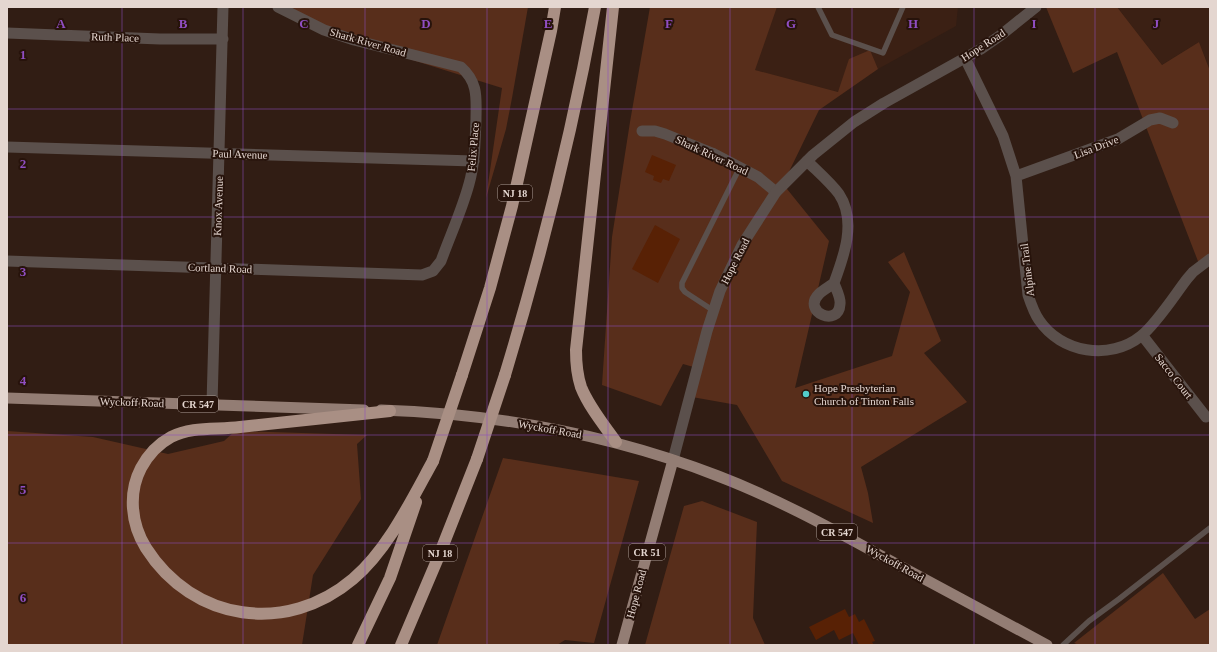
<svg xmlns="http://www.w3.org/2000/svg" width="1217" height="652" viewBox="0 0 1217 652" font-family="Georgia,serif">
  <style>
    .built { fill: #3b2014 }
    .green { fill: #582e1b }
    .building { fill: #582105 }
    .lines { fill: none; stroke-linecap: round; stroke-linejoin: round }
    .service { stroke: #5b504c; stroke-width: 5.5 }
    .minor { stroke: #5b504c; stroke-width: 11 }
    .tertiary { stroke: #5b504c; stroke-width: 11 }
    .primary { stroke: #937d74; stroke-width: 11 }
    .motorway { stroke: #a98f84; stroke-width: 12 }
    .motorway-bridge { stroke: #a98f84; stroke-width: 12 }
    .grid { fill: none; stroke: #904ec2; stroke-width: 1; stroke-opacity: 0.55 }
    .poi-dot { fill: #53cdcb; stroke: #27130b; stroke-width: 1.5 }
    .labels { text-anchor: middle; dominant-baseline: central; stroke-width: 4; stroke-linejoin: round; paint-order: stroke }
    .shield { fill: #27130b; stroke: #ab9c95; stroke-width: 1 }
    .shield-label { font-size: 10px; font-weight: bold; fill: #e4d6d0 }
    .street-label { font-size: 11px; fill: #e4d6d0; stroke: #27130b }
    .poi-label { font-size: 11px; fill: #e4d6d0; stroke: #27130b; text-anchor: start }
    .grid-label { font-size: 13px; text-anchor: middle; font-weight: bold; fill: #904ec2; stroke: #27130b; stroke-width: 4; stroke-linejoin: round; paint-order: stroke }
  </style>
  <rect width="100%" height="100%" fill="#311d14"/>
  <path class="built" d="M777,7H958L956,26L878,69L870,51L838,92L754,70Z
    M1117,7H1210V71L1199,42L1162,65Z"/>
  <path class="green" d="M284,7H528L512,98L506,129L486,198L502,88L342,38Z
    M650,7H777L755,70L838,92L849,59L870,50L878,69L819,110L783,184L829,241L795,388L892,356L910,292L888,262L904,252L941,341L924,353L967,402L861,467L868,493L873,523L782,481L737,405L692,397L697,368L683,364L661,406L602,385L612,237L630,122Z
    M1046,7H1117L1162,65L1199,42L1210,71V262L1201,269L1117,52L1073,73Z
    M7,431L93,437L168,454L224,441L235,431L367,435L357,444L361,499L313,575L302,645H7Z
    M503,458L639,481L594,643L565,640L557,645H437Z
    M702,501L757,522L753,618L765,645H645L684,506Z
    M1163,573L1195,619L1210,609V645H1079L1074,643Z"/>
  <path class="building" d="M652,155L676,165L669,181L663,179L661,183L653,180L654,176L645,172Z
    M655,225L680,239L658,283L632,269Z
    M845,609L849,617L855,614L859,622L864,619L875,641L872,642L874,645H859L853,633L839,640L834,630L816,640L809,627Z"/>
  <g class="lines">
    <path class="service" d="M818,7L832,35L883,53L903,7
      M714,311L685,292L682,288V283L740,167
      M1063,645L1089,621L1119,599L1210,528"/>
    <path class="minor" d="M7,33L160,39H223
      M965,58L1003,136L1016,176L1028,295C1031,304 1034,313 1039,320C1061,353 1110,361 1141,336C1157,323 1174,296 1187,279L1193,272L1210,259
      M642,131H655L665,134L712,153L758,177L776,192
      M7,147L474,161
      M807,161C817,171 830,182 839,194C857,221 844,256 834,283
      M1016,176L1118,139L1150,120L1160,118L1173,123
      M7,261L422,275L433,271L441,261C450,236 462,210 469,184C475,163 475,142 476,120C476,99 479,83 461,67L354,40L324,30L278,7
      M834,283C836,289 841,298 840,304C839,328 801,312 819,294C823,290 829,287 834,283Z
      M1142,335L1206,417
      M212,404L223,7"/>
    <path class="tertiary" d="M673,460L707,331L720,291L742,245L776,192L813,155L854,122L884,103L981,49L1001,35L1036,7"/>
    <path class="primary" d="M7,398L364,410
      M381,410C497,414 610,434 718,476C773,497 825,525 876,553C933,584 990,614 1047,645
      M622,645L673,460"/>
    <path class="motorway" d="M613,7L576,350C576,362 577,375 581,387C589,407 604,425 616,442
      M462,375L490,288L512,206L551,31L555,7
      M505,375C542,253 572,133 595,7
      M390,411C340,416 290,422 240,427C217,430 192,426 171,437C158,444 148,455 141,468C128,493 131,524 146,548C193,622 287,635 353,579C388,549 411,501 433,461
      M358,645L390,578L416,502
      M401,645L438,558L477,459"/>
    <path class="motorway-bridge" d="M477,459L505,375
      M433,461L462,375"/>
  </g>
  <path class="grid" d="M122,7V645M243,7V645M365,7V645M487,7V645M608,7V645M730,7V645M852,7V645M974,7V645M1095,7V645M7,109H1210M7,217H1210M7,326H1210M7,435H1210M7,543H1210"/>
  <circle class="poi-dot" cx="806" cy="394" r="4"/>
  <g class="labels">
    <g class="shield">
      <rect x="498" y="185" width="34" height="16" rx="3"/>
      <rect x="178" y="396" width="40" height="16" rx="3"/>
      <rect x="817" y="524" width="40" height="16" rx="3"/>
      <rect x="629" y="544" width="36" height="16" rx="3"/>
      <rect x="423" y="545" width="34" height="16" rx="3"/>
    </g>
    <g class="shield-label">
      <text x="515" y="193">NJ 18</text>
      <text x="198" y="404">CR 547</text>
      <text x="837" y="532">CR 547</text>
      <text x="647" y="552">CR 51</text>
      <text x="440" y="553">NJ 18</text>
    </g>
    <g class="street-label">
      <text transform="translate(115 37) rotate(2)">Ruth Place</text>
      <text transform="translate(368 42) rotate(16)">Shark River Road</text>
      <text transform="translate(983 45) rotate(-33)">Hope Road</text>
      <text transform="translate(473 147) rotate(-85)">Felix Place</text>
      <text transform="translate(1096 147) rotate(-21)">Lisa Drive</text>
      <text transform="translate(240 154) rotate(2)">Paul Avenue</text>
      <text transform="translate(712 155) rotate(25)">Shark River Road</text>
      <text transform="translate(218 206) rotate(-88)">Knox Avenue</text>
      <text transform="translate(735 261) rotate(-63)">Hope Road</text>
      <text transform="translate(220 268) rotate(2)">Cortland Road</text>
      <text transform="translate(1027 270) rotate(-97)">Alpine Trail</text>
      <text transform="translate(1174 376) rotate(52)">Sacco Court</text>
      <text transform="translate(132 402) rotate(2)">Wyckoff Road</text>
      <text transform="translate(550 429) rotate(10)">Wyckoff Road</text>
      <text transform="translate(895 563) rotate(29)">Wyckoff Road</text>
      <text transform="translate(636 594) rotate(-75)">Hope Road</text>
    </g>
    <g class="poi-label">
      <text x="814" y="388">Hope Presbyterian<tspan x="814" dy="13">Church of Tinton Falls</tspan></text>
    </g>
  </g>
  <g class="grid-label">
    <text x="61" y="28">A</text>
    <text x="183" y="28">B</text>
    <text x="304" y="28">C</text>
    <text x="426" y="28">D</text>
    <text x="548" y="28">E</text>
    <text x="669" y="28">F</text>
    <text x="791" y="28">G</text>
    <text x="913" y="28">H</text>
    <text x="1034" y="28">I</text>
    <text x="1156" y="28">J</text>
    <text x="23" y="59">1</text>
    <text x="23" y="168">2</text>
    <text x="23" y="276">3</text>
    <text x="23" y="385">4</text>
    <text x="23" y="494">5</text>
    <text x="23" y="602">6</text>
  </g>
  <rect width="1217" height="652" fill="none" stroke="#e4d6d0" stroke-width="16"/>
</svg>
